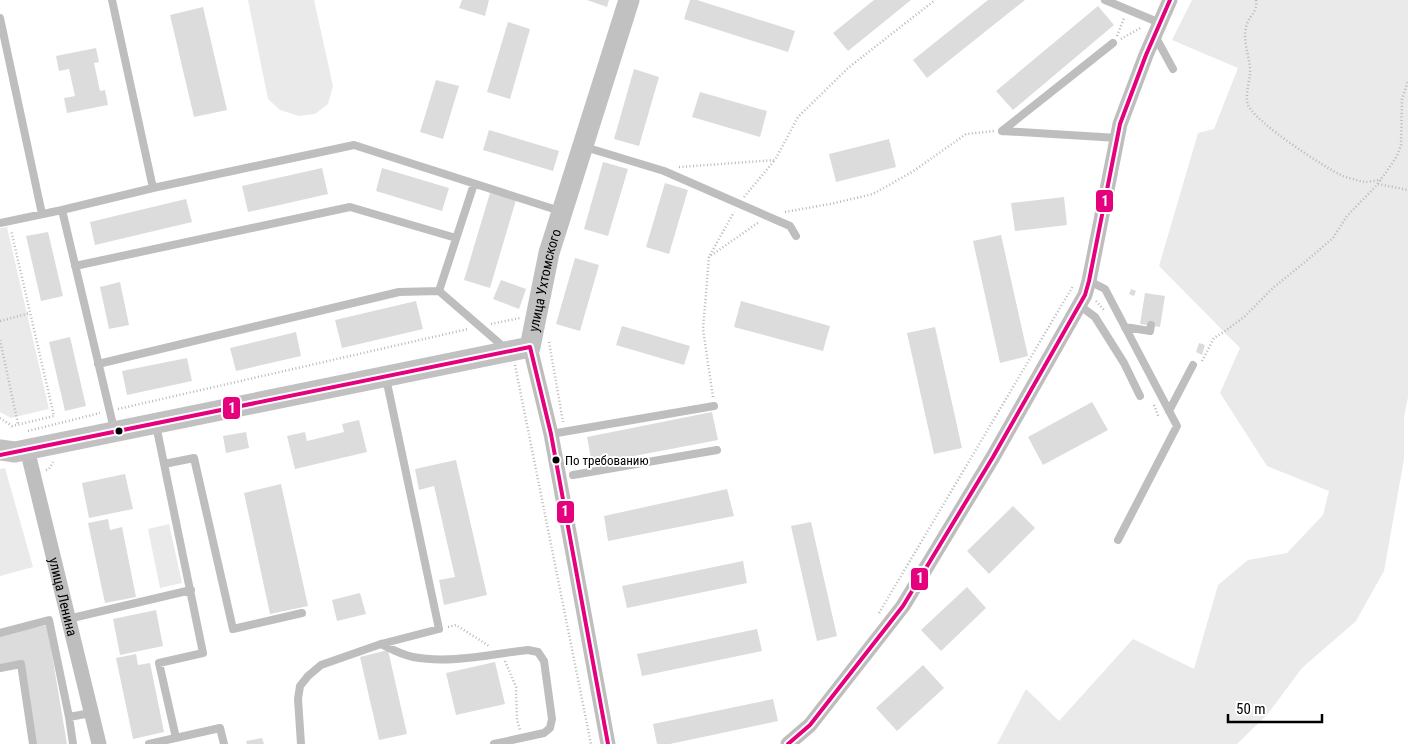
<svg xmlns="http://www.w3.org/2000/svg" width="1408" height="744" viewBox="0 0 1408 744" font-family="'Roboto Condensed',sans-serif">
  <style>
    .green { fill: #eaeaea }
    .building { fill: #dcdcdc }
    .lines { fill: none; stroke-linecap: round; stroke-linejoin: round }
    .path { stroke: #b8b8b8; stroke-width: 2.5; stroke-dasharray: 1 2.5; stroke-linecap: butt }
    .lane { stroke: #bebebe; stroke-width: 8 }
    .street { stroke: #bebebe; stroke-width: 15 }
    .secondary { stroke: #c1c1c1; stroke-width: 21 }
    .bus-1-casing { stroke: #fff; stroke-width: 8 }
    .bus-1 { stroke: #e5007d; stroke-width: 4 }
    .bus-dot { fill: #000; stroke: #fff; stroke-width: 2 }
    .labels { text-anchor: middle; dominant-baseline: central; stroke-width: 4; stroke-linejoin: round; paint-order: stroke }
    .bus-label { font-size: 13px; fill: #000; stroke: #fff; text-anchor: start }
    .street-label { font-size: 14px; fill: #000; stroke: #fff }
    .line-badge { stroke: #fff; stroke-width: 2 }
    .badge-label { font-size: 14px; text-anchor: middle; font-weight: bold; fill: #fff }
  </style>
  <rect width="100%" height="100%" fill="#fff"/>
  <path class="green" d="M248,0H314L333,86L328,104L315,114L299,116L280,110L268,99Z
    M1192,0H1408V397L1404,417V459L1384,571L1356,621L1302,668L1267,715L1237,744H997L1026,689L1059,721L1133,639L1194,669L1218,585L1248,560L1287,553L1323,515L1329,491L1267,466L1220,393L1240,348L1159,266L1198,133L1214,129L1238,68L1172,40Z
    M7,227L49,409L11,418L0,412V228Z
    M5,468L33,567L0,576V469Z
    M169,524L182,583L160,588L148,529Z"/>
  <path class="building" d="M462,0H489L485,16L459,8Z
    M587,0H609L607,7Z
    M690,0H697L795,31L788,52L684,19Z
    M874,0H911L848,51L833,33Z
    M988,0H1025L927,78L913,60Z
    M1098,6L1114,25L1013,110L996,91Z
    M203,7L227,110L194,117L170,15Z
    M508,22L530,29L510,99L487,92Z
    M96,48L99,62L94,63L100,91L105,90L108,105L67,113L64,98L75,96L69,69L59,71L56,56Z
    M634,69L659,77L639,146L614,139Z
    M436,80L459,86L443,139L420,132Z
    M700,92L767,111L760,137L692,117Z
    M489,130L559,151L553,171L483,150Z
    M889,139L896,167L836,182L829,154Z
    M603,162L628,169L608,236L584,229Z
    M322,168L328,194L248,212L242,186Z
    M382,168L449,188L442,211L376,191Z
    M665,183L688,190L669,254L646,247Z
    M490,193L516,200L490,288L464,280Z
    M1064,197L1067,225L1015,231L1011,203Z
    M186,199L192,222L95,245L90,222Z
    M48,232L63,296L41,301L26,236Z
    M1001,235L1028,356L1000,363L973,241Z
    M575,258L599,265L580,331L556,324Z
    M501,280L526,289L519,309L493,299Z
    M120,282L129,325L109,329L100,287Z
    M1131,289L1136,291L1134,296L1129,294Z
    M1145,293L1165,296L1160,327L1140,324Z
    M416,301L423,329L342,348L335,320Z
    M741,301L830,326L823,351L734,327Z
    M622,326L690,346L684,365L616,345Z
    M935,327L962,448L934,454L907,333Z
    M296,332L301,356L236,371L230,348Z
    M70,337L86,406L65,411L49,342Z
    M1199,343L1205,345L1202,355L1196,352Z
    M187,358L192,381L127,395L122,371Z
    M1092,402L1108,430L1043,465L1028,437Z
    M712,412L718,440L592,464L587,437Z
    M359,420L367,452L295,469L287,436L305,432L307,441L344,432L342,424Z
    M246,432L249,448L226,453L223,436Z
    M456,460L487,595L444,605L439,580L455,577L434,486L419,490L415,469Z
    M125,474L133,509L89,518L82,483Z
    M281,484L308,606L270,614L244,493Z
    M727,489L734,516L608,541L604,516Z
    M1013,506L1035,528L989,574L967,551Z
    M108,519L110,530L122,527L136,597L105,603L88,523Z
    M811,522L837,636L817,641L791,526Z
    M743,561L747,583L627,608L622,586Z
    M967,587L986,608L941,651L921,630Z
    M360,593L366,614L337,621L332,600Z
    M156,610L163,646L120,655L113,619Z
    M47,625L67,744H36L23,662L0,666V635Z
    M757,629L762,651L642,676L637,654Z
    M388,650L407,734L379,740L360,657Z
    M136,654L138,665L150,663L164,732L133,739L116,658Z
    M495,662L505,704L456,715L446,673Z
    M923,665L944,688L897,731L876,708Z
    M773,699L778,721L670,744H657L653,724Z
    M262,738L264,744H247L246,741Z"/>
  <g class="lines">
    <path class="path" d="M1256,0C1258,11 1250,15 1247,24C1241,40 1251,58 1250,74C1249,83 1245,96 1248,105C1255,122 1325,168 1343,176C1349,178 1359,181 1365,182C1370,182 1376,180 1381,180
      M1117,36L1124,18
      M1121,39L1142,27
      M679,167L775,160L798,117L848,68L935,0
      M1378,184L1408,190
      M744,197L774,161
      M785,212L830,204L873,194L912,172L966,134L994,131
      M710,255L734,212
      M1096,301L1104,310
      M0,321L30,313
      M491,324L520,318
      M0,340L18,424
      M549,342L563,422
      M1202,361L1214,338L1225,331L1244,317L1274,287L1305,262L1333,238L1347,216L1376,186L1387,171L1397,156L1401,145L1402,99L1408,81
      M515,365L591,744
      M713,397L703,329L709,257L759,222
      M1154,405L1159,418
      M118,409L468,329
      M0,418L12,426L54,416L11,230
      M28,431L100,413
      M46,470L49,469L53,462
      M879,613L1073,286
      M448,627L456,625L489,646
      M505,661L516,687L517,720L520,730"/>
    <path class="lane" d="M112,0L153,188
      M1105,0L1160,23
      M0,18L42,214
      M1155,36L1173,69
      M1002,131L1113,43
      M1002,131L1118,138
      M585,147L664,171L790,226L796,236
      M62,210L114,429
      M0,223L62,210L153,188L354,145L560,211
      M75,266L350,207L456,238
      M1089,281L1105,289L1177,426L1118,540
      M439,291L474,184
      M1079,305L1095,317L1124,363L1140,396
      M1125,327L1150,331L1151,325
      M98,364L399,292L439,291L506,349
      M1169,411L1193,365
      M156,425L203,653L159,663L176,738
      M551,434L714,406
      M164,464L194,458L233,629L302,613
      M573,475L717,450
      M68,619L191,590
      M0,633L49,620L69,717L91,713
      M381,644C391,649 402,655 413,657C450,664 491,654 528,650L538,652L544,661L552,719L550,728L544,733L494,744
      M0,668L21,664L33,744
      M69,717L73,744
      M149,744L220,728L224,744
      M301,744L298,699L300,686L308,676L321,665L381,644L439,629L386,378"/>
    <g class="street">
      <path d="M530,347L551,434L608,744"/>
      <path id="s1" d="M27,449L99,744"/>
      <path d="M788,744L810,725L903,606L993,457L1085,295L1089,281L1120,124L1146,55L1170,0"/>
    </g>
    <path class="secondary" id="s2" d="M0,450L15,452L530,347L549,253L629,0"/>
    <defs>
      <path id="bus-1" d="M0,455L530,347L551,434L608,744
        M788,744L810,725L903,606L993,457L1085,295L1089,281L1120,124L1146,55L1170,0"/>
    </defs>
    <use href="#bus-1" class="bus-1-casing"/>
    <use href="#bus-1" class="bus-1"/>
  </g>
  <g class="bus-dot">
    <circle cx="119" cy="431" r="4.5"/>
    <circle cx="556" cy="460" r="4.5"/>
  </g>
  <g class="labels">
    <g class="bus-label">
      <text x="565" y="460">По требованию</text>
    </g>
    <g class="street-label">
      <text stroke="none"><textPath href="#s2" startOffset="609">улица Ухтомского</textPath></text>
      <text stroke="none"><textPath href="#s1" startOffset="152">улица Ленина</textPath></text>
    </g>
  </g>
  <g class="line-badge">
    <rect x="1095" y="189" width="19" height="24" rx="5" fill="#e5007d"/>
    <rect x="222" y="396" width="19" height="24" rx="5" fill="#e5007d"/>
    <rect x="556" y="500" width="19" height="24" rx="5" fill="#e5007d"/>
    <rect x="910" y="567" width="19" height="24" rx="5" fill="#e5007d"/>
  </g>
  <g class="badge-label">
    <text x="1105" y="206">1</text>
    <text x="232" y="413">1</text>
    <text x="565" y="516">1</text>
    <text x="920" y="583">1</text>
  </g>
  <path d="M1228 714v8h94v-8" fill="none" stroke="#000000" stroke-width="2.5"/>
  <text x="1236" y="714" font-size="15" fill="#000000" stroke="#ffffff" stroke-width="4" paint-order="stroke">50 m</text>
</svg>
